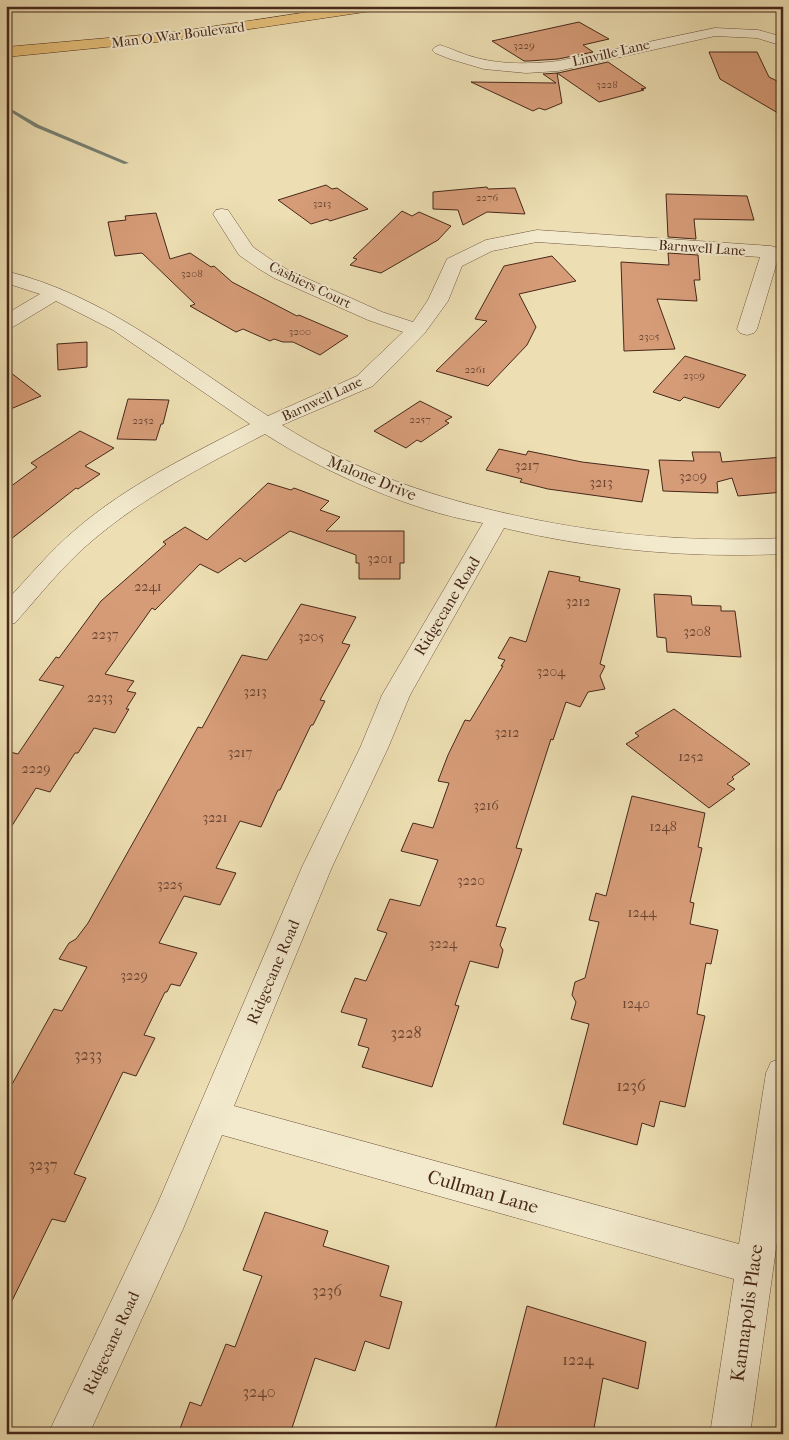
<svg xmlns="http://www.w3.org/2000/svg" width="789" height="1440" viewBox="0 0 789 1440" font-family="'IM FELL French Canon',serif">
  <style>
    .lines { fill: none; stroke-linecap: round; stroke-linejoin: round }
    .stream { fill: #788173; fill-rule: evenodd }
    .building { fill: #d69c78; stroke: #47281b }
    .minor-casing { stroke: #705641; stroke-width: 1 }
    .primary-casing { stroke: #47281b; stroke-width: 1 }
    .minor { fill: #f3eace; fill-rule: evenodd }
    .primary { fill: #e6c07a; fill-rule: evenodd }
    .labels { text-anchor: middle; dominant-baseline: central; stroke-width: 4; stroke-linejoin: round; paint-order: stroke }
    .far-number-label { font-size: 11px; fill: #6b4532 }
    .far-street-label { font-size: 14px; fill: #47281b; stroke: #f3eace }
    .number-label { font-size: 14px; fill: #6b4532 }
    .street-label { font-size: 16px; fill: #47281b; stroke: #f3eace }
    .near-number-label { font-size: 16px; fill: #6b4532 }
    .near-street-label { font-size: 19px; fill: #47281b; stroke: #f3eace }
  </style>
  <rect width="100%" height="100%" fill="#eddfb3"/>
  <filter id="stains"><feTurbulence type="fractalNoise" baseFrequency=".004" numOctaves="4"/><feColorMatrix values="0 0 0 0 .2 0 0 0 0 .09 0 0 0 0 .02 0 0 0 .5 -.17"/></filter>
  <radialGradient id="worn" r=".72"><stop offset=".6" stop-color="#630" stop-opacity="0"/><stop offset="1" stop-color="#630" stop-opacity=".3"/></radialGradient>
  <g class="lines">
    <path class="stream" d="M6,106L39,125L129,163L124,164L35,127L6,109Z"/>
  </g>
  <path class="building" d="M579,22L609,39L583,45L593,52L558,59L528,61H524L492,41Z
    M709,52H757L769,77L783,84V116L720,79Z
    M608,62L646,88L641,89L644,90L599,102L557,73L562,103L545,110L539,108L533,111L471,82L556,83L543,74L558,73Z
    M326,185L332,189L337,188L368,209L330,221L327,219L311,224L278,200Z
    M487,187L488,189L515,188L525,214L487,212L463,225L458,210L433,209V192Z
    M666,194L747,196L754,220L694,219L696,239L668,237Z
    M402,211L412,216L419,212L451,226L438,240L381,273L350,265L357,259L353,258Z
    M156,213L170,259L190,253L211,267L214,266L232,282L297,316L299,315L348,336L320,355L293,342H283L274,339L270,341L243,329L236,332L190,306L195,304L142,253L115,256L108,222L126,220L125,216Z
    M668,253L698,255L700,280H694L697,301L657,299L675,349L624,351L621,262L669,265Z
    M552,256L576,281L519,294L536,327L527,345L488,386L436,371L487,321L475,319L504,266Z
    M87,342V367L58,370L57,344Z
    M685,356L746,375L719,408L684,397L680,401L653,392Z
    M6,369L41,396L6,411Z
    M128,399L169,400L163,424H161L156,440L117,439Z
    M420,401L452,417L445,421L449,423L421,442L417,440L406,448L374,431Z
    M80,431L114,448L85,466L100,474L78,489L76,488L6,543V490L37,467L31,463Z
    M499,449L526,455L528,451L582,462L649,470L642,502L548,489L520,482L522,479L486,470Z
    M692,452H720L722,462L783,457V492L738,496L732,478L717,482L718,493L663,491L659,460L694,461Z
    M268,483L291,490L294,488L329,501L320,510L340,517L326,531H404V563H400V579H359V563H356V555L290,531L245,562L240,558L218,573L200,564L155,610L152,608L105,674L134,681L127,691L136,693L126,709H129L115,733L94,728L78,753H75L50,792L36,788L6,835V751L18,754L64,686L39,680L56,657L59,658L101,601L166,544L163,542L185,527L207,540Z
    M549,571L580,577L579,581L620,589L600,664L605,666L600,676L605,689L588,692L580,707L566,702L553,740L551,739L516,848L522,849L496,926L506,928L500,945L503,950L498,968L470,961L455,1005L459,1006L432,1087L362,1067L369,1048L358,1045L367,1019L341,1012L355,978L366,981L387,933L377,930L390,899L420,906L438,860L401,851L413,823L433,828L449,783L438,781L448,755L465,720L470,721L503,666H501L505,660L498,658L510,637L526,642Z
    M654,594L691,596L692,605L721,606V611H735L741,657L667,652L666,638L657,637Z
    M301,604L356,617L342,643L350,645L320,700L325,701L313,725H311L280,790H278L261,827L240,821L216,868L236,873L220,905L184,896L159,943L197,953L180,986L171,984L167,992H165L144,1035L155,1038L136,1076L123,1072L74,1174L86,1178L65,1222L52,1219L6,1313V1095L54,1009L62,1011L87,967L59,959L69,943L76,939L88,923L198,727L202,728L242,655L267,660Z
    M674,709L750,764L732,777L734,779L727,784L735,789L709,808L626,744L639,736L635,733Z
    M632,796L705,813L698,847L702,848L690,902L694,903L690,924L718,930L711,964L706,963L697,1014L705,1016L685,1107L660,1101L654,1127L642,1123L637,1145L563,1124L589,1024L571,1019L576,1002L572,995L575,982L585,978L599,922L589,920L596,893L606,896Z
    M265,1212L328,1231L323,1246L389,1266L380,1296L402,1302L389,1349L365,1341L355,1371L315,1358L290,1434H178L190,1402L201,1406L226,1344L235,1347L262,1276L243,1270Z
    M527,1306L646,1342L638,1389L603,1378L593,1434H494Z"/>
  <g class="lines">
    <defs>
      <path id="minor" d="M715,28L758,30L783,37V46L757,38L715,36L558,71L526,73L484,69L450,59L435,53L432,50L435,47L440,45C453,49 464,55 477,58C504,65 531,64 558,61Z
        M222,209L228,210L253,247L273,261L288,270L382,312L413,322L428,300L447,259L486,240L537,230L771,246L778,248L780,252L757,329L754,333L747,335L740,333L737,329L760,257L537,242L492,251L462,266L448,301L424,334L373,386L282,425C349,468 423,494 500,512C594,534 687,543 783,538V554C688,558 596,550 504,528L410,695L388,748L332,867L234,1106L739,1244L766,1073L771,1062L783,1058V1199L750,1434H710L734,1279L222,1135L183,1229L89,1434H48L157,1205L302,867L360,748L382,695L483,523C413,512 324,472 265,434C205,465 145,496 93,540C64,564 40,595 15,623L6,625V601C29,577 50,551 75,530C127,485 190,455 250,424L113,330L56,301L13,327L6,329V314L40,294L6,283V271C106,296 183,361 268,416L357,376L403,332L368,320L274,278L259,269L239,255L213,214L216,210Z"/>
      <path id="primary" d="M347,6H385L378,10L176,40L6,57V47L176,32Z"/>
    </defs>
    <use href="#minor" class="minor-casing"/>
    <use href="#primary" class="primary-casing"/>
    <use href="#minor" class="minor"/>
    <use href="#primary" class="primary"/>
  </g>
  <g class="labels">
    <g class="far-number-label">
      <text x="524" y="45">3229</text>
      <text x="607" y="84">3228</text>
      <text x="487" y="197">2276</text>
      <text x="322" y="203">3213</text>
      <text x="192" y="273">3208</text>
      <text x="300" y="331">3200</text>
      <text x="649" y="336">2305</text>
      <text x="475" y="369">2261</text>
      <text x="694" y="375">2309</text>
      <text x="420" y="419">2257</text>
      <text x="143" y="420">2252</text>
    </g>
    <g class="far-street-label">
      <text transform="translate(178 35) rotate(-7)">Man O War Boulevard</text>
      <text transform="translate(611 53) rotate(-13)">Linville Lane</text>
      <text transform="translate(702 248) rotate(4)">Barnwell Lane</text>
      <text transform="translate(310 285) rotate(26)">Cashiers Court</text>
      <text transform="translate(322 399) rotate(-25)">Barnwell Lane</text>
    </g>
    <g class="number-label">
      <text x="527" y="465">3217</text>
      <text x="693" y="476">3209</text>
      <text x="601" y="482">3213</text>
      <text x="380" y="558">3201</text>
      <text x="148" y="586">2241</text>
      <text x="578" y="601">3212</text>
      <text x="697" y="631">3208</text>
      <text x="105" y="634">2237</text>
      <text x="311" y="636">3205</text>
      <text x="551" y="671">3204</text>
      <text x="255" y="691">3213</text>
      <text x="100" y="697">2233</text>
      <text x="507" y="732">3212</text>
      <text x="240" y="752">3217</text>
      <text x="691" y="756">1252</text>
      <text x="36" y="768">2229</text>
      <text x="486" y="805">3216</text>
      <text x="215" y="817">3221</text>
      <text x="663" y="826">1248</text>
      <text x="471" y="880">3220</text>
      <text x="170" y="884">3225</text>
      <text x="642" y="912">1244</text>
      <text x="443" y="943">3224</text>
      <text x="134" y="975">3229</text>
      <text x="636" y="1003">1240</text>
    </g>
    <g class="street-label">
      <text transform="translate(372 478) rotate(22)">Malone Drive</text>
      <text transform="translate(447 606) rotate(-59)">Ridgecane Road</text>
      <text transform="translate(273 972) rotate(-67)">Ridgecane Road</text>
      <text transform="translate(111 1343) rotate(-65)">Ridgecane Road</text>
    </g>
    <g class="near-number-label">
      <text x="406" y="1032">3228</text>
      <text x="88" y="1054">3233</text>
      <text x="631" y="1085">1236</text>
      <text x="43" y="1164">3237</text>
      <text x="327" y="1290">3236</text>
      <text x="578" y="1359">1224</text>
      <text x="259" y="1391">3240</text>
    </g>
    <g class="near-street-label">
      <text transform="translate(483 1192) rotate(16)">Cullman Lane</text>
      <text transform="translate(747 1313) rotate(-82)">Kannapolis Place</text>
    </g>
  </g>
  <rect width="789" height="1440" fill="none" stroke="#eddfb3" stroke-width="25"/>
  <rect x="8" y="8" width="774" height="1425" fill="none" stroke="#47281b" stroke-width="2.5"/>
  <rect x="12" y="12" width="764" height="1415" fill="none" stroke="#47281b"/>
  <rect width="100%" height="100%" filter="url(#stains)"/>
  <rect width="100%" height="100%" fill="url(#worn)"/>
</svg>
